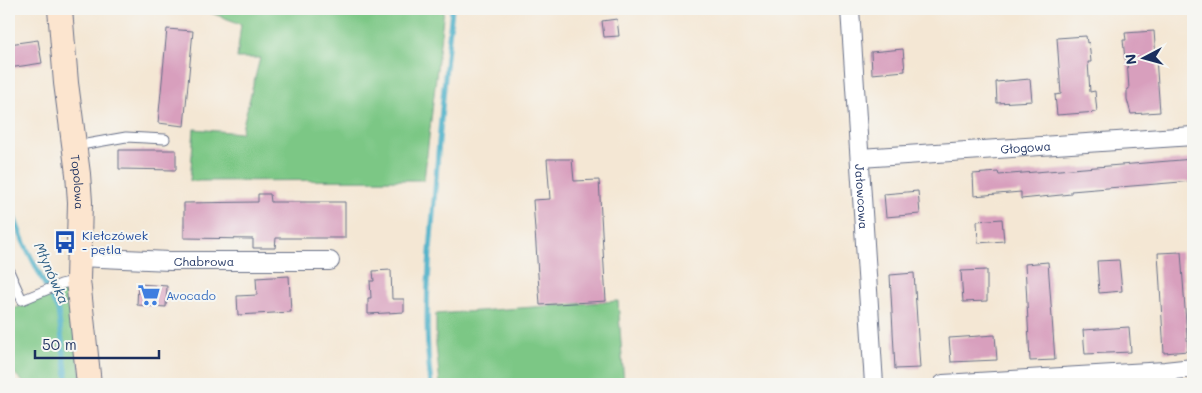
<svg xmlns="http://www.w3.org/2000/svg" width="1202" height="393" viewBox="0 0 1202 393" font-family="Mali,sans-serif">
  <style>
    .green { fill: #7bc785; stroke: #4b7b72 }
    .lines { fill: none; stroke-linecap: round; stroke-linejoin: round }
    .stream { stroke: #48afc7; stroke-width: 5 }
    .building { fill: #d89fbd }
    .lane-casing { stroke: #676f87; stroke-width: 11 }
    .street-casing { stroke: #676f87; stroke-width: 20 }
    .secondary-casing { stroke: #676f87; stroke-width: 26 }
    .lane { stroke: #fff; stroke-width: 9 }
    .street { stroke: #fff; stroke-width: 18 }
    .secondary { stroke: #fce5cf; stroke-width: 24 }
    .labels { text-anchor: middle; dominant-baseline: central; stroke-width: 4; stroke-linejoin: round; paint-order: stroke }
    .street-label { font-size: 12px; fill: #1b2f5e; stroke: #f6f6f2 }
    .transit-label { font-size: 12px; fill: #164399; stroke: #f6f6f2; text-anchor: start }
    .shop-label { font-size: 12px; fill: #366cbe; stroke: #f6f6f2; text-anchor: start }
    .water-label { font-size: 14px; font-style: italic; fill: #2b5c83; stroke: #f6f6f2 }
  </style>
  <rect width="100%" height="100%" fill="#f6f6f2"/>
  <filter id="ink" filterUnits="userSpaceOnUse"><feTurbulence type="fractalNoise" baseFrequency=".02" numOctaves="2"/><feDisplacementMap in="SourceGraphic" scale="10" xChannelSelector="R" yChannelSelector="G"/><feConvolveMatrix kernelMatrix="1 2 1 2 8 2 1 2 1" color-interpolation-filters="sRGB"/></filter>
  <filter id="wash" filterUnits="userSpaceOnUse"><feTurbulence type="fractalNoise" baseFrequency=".0096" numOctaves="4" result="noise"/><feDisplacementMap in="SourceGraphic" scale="20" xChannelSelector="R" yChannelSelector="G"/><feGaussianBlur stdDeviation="1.12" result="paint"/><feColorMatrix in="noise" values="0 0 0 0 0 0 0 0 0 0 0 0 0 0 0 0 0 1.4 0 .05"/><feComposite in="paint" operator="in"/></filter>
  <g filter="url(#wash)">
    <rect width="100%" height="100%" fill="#f4e7d4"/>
    <path class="green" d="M206,9H444L424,180L190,181L194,129L241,133L260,58H237L241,24L206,11Z
      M61,289L69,290L82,384H25L9,368V311Z
      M618,301L624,384H440L436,344V314Z"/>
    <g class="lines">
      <path class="stream" d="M9,204L24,243L58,311L68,384
        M431,384C423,324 429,262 434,202C439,138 445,73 452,9"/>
    </g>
    <g id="blocks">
      <path class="building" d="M617,19L619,36L604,37L602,21Z
        M167,29L193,31L184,126L158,123Z
        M1154,31L1160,112L1131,114L1127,99V89H1129L1127,59H1125L1123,40H1126L1125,33Z
        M1086,36L1087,43L1089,42L1091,62H1088L1090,92L1095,91L1097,112L1057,115L1055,95L1061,94L1057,38Z
        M38,40L42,63L9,68V44Z
        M903,49L905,71L872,74L871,52Z
        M1030,79L1032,101L997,103L996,82Z
        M119,150H176V170L119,169Z
        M547,159H572L574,181L599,180L606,301L540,305L533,200L550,199Z
        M1193,159V181L1071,191V194L1021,199V192L974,196L973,174L998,172L999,175Z
        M918,191L920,214L886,217L884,194Z
        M258,194H270L271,202H345V238H276L275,248H253V239L184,238V203L258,202Z
        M1002,219L1004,241L978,243L977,221Z
        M1181,252L1188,351L1164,353L1158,253Z
        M1119,260L1122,291L1099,293L1097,261Z
        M1048,262L1055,360L1030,361L1025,264Z
        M391,270L392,299H404V312L368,314V298H371L370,281H374L373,271Z
        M987,270V301L963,302L961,271Z
        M914,273L920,368L895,369L890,275Z
        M289,276L291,312L238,315L237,296L257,295L256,278Z
        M138,284L167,286L166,307L137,305Z
        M1129,327L1131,352L1085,354L1083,330Z
        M995,335L997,360L951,362L949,338Z"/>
    </g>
  </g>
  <g filter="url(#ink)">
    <use href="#blocks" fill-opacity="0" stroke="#676f87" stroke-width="1"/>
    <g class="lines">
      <defs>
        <path id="lane" d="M75,146L126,137L165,139
          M9,271L22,300L61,284L78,280"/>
        <g id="street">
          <path id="s1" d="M850,9L874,384"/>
          <path id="s2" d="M860,158L1193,136"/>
          <path id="s3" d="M78,257L170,261H330"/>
          <path d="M943,384L1165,371L1193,368"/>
        </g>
        <g id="secondary">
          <path id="s4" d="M60,9L66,83L78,174L80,202L78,280L89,384"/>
        </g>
      </defs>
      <use href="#lane" class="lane-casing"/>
      <use href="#street" class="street-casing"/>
      <use href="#secondary" class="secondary-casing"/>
      <use href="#lane" class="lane"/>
      <use href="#street" class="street"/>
      <use href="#secondary" class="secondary"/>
    </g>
  </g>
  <defs>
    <symbol id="bus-bare" viewBox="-9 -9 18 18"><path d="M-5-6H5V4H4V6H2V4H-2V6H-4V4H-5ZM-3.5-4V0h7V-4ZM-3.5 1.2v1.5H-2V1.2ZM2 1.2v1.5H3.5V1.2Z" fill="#1a4fb4" stroke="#f6f6f2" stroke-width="2.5" paint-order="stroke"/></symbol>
    <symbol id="supermarket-bare" viewBox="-9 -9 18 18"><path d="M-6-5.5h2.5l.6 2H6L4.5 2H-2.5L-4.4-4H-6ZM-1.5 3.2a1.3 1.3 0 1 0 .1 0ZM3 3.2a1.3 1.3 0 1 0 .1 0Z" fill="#3f7fe0" stroke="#f6f6f2" stroke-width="2.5" paint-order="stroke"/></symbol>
  </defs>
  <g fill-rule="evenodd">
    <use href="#bus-bare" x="49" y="226" width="32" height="32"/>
    <use href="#supermarket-bare" x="133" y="279" width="32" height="32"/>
  </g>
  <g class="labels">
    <g class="street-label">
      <text stroke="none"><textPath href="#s2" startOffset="166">Głogowa</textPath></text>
      <text stroke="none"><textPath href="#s4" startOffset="174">Topolowa</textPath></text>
      <text stroke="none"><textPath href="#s1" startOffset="188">Jałowcowa</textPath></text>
      <text stroke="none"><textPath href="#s3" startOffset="126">Chabrowa</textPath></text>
    </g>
    <g class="transit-label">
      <text x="82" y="235">Kiełczówek<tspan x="82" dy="14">- pętla</tspan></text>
    </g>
    <g class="shop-label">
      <text x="166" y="295">Avocado</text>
    </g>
    <g class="water-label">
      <text transform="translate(52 273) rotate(66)">Młynówka</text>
    </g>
  </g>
  <rect width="1202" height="393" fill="none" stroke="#f6f6f2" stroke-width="30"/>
  <g transform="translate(1144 58) rotate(264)" stroke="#f6f6f2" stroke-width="4" paint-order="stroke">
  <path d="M0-4L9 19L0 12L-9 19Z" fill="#1b2f5e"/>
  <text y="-8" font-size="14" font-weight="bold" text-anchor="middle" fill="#1b2f5e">N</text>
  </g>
  <path d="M35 350v8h124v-8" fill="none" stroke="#1b2f5e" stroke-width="2.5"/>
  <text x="42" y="350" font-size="15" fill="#1b2f5e" stroke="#f6f6f2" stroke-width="4" paint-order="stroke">50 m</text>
</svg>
